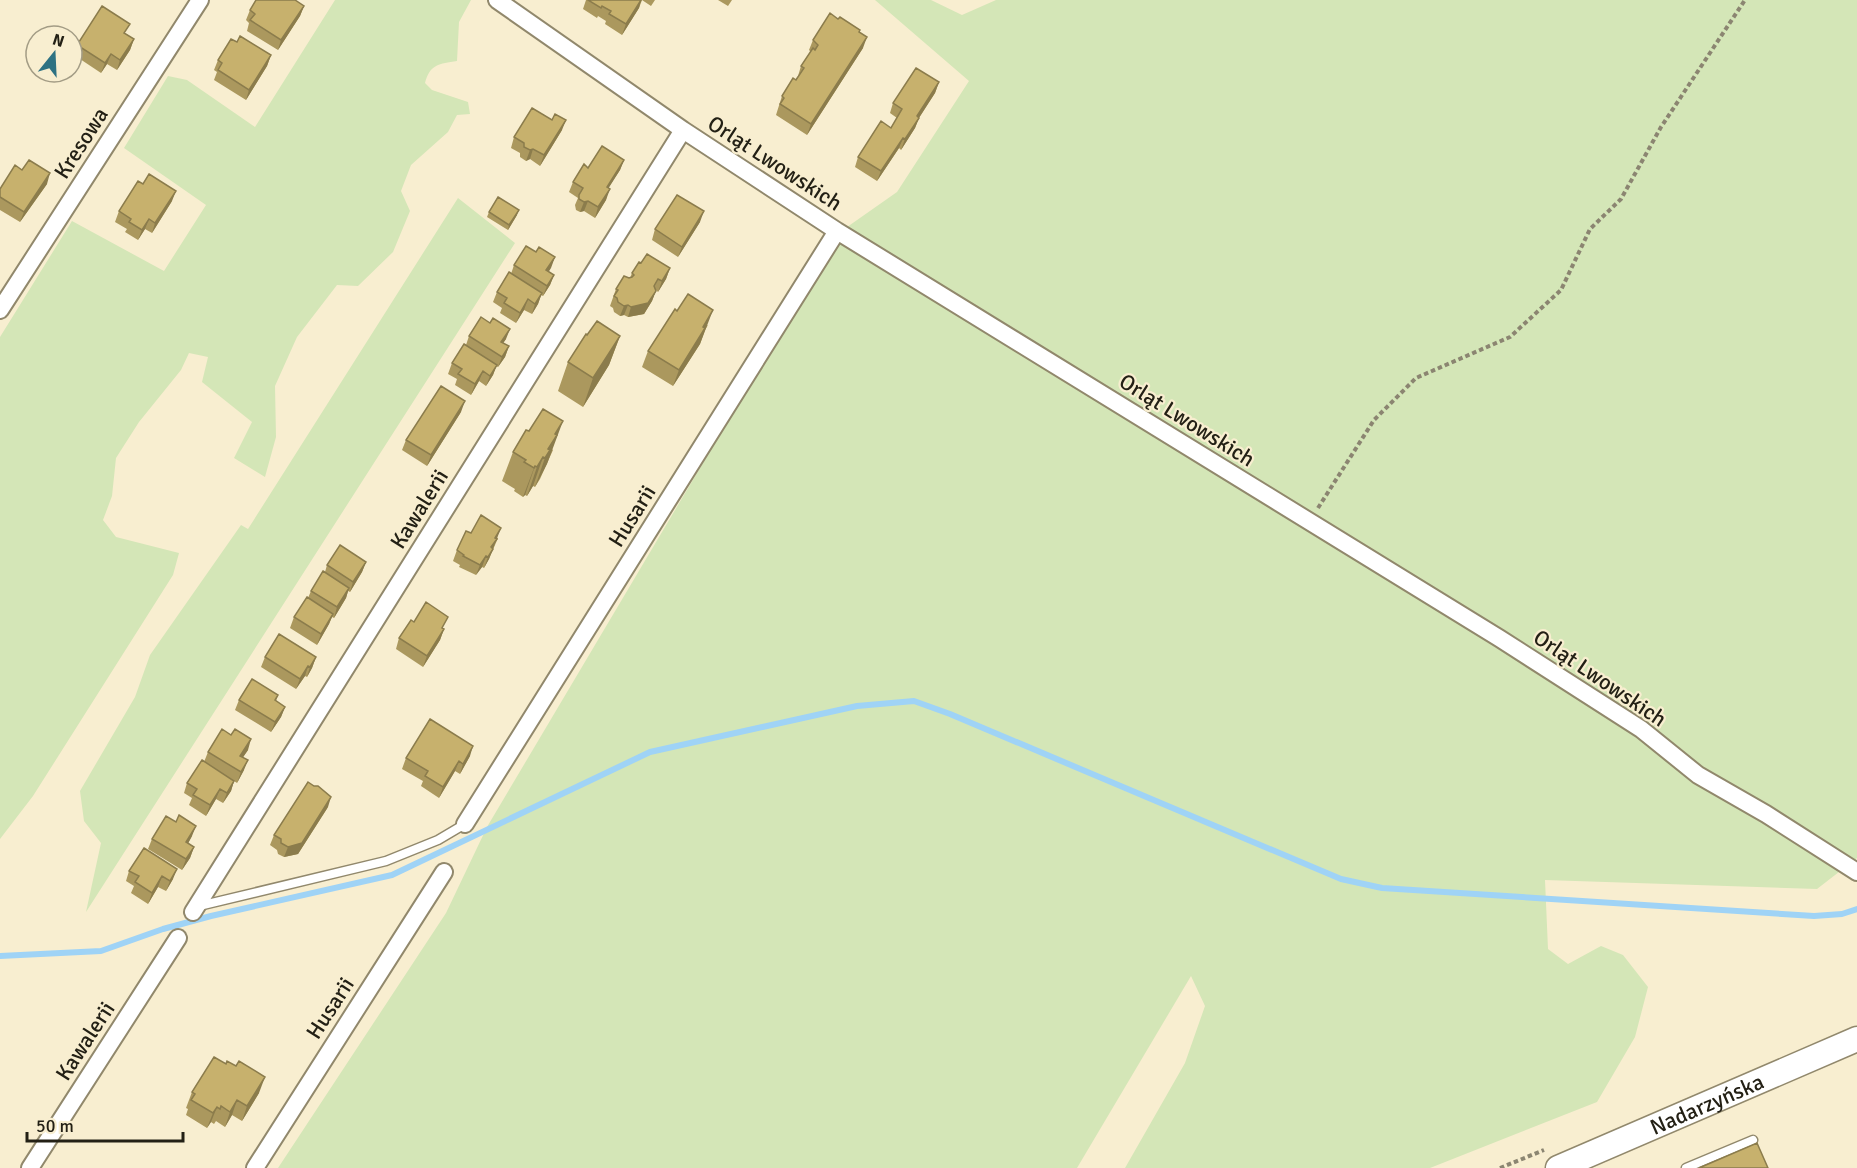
<svg xmlns="http://www.w3.org/2000/svg" width="1857" height="1168" viewBox="0 0 1857 1168" font-family="Signika,sans-serif">
  <style>
    .green { fill: #d4e6b7 }
    .lines { fill: none; stroke-linecap: round; stroke-linejoin: round }
    .stream { stroke: #9fd3f6; stroke-width: 6 }
    .lane-casing { stroke: #91886c; stroke-width: 11 }
    .street-casing { stroke: #91886c; stroke-width: 20 }
    .secondary-casing { stroke: #91886c; stroke-width: 27 }
    .path { stroke: #8b8571; stroke-width: 4; stroke-dasharray: 4.5 3; stroke-linecap: butt }
    .lane { stroke: #fff; stroke-width: 8 }
    .street { stroke: #fff; stroke-width: 16 }
    .secondary { stroke: #fff; stroke-width: 24 }
    .wall { fill: #ab985e }
    .shaded-wall { fill: #8b7c4c }
    .building { fill: #c7b16d; stroke: #8b7c4c; stroke-width: 1.5 }
    .labels { text-anchor: middle; dominant-baseline: central; stroke-width: 4.5; stroke-linejoin: round; paint-order: stroke }
    .street-label { font-size: 22px; fill: #232015; stroke: #f8eed0 }
  </style>
  <rect width="100%" height="100%" fill="#f8eed0"/>
  <path class="green" d="M335,0H471L459,22L457,61C439,64 430,64 425,83L432,90L468,102L470,114L457,115L448,132L411,165L401,191L410,211L393,252L358,286L337,285L297,337L275,386L276,437L265,477L234,458L252,422L202,382L208,357L189,353L181,370L139,422L116,458L112,496L103,520L116,537L179,553L173,575L33,796L0,839V337L72,221L164,271L206,205L124,148L168,76L187,80L255,127Z
    M875,0H931L962,15L996,0H1857V858L1817,889L1545,880L1548,949L1568,964L1601,946L1623,955L1648,987L1635,1037L1597,1102L1430,1168H1125L1185,1063L1205,1006L1191,976L1077,1168H278L446,913L487,827L840,232L897,192L969,81Z
    M458,198L515,243L86,912L101,843L84,821L80,791L135,697L150,655L241,525L248,529Z"/>
  <g class="lines">
    <path class="stream" d="M0,956L101,951L163,929L211,916L392,875L650,752L857,706L914,701L950,714L1341,879L1382,888L1814,916L1842,914L1857,909"/>
    <defs>
      <path id="lane" d="M199,906L386,861L438,840L465,824
        M1686,1168L1753,1140"/>
      <path id="street" d="M497,0L683,130L837,231L1499,638L1641,729L1698,775L1766,814L1857,872
        M0,310L200,0
        M465,824L837,231
        M193,912L683,130
        M30,1168L178,938
        M255,1168L444,872"/>
      <g id="secondary">
        <path id="s1" d="M1558,1168L1857,1039"/>
      </g>
    </defs>
    <use href="#lane" class="lane-casing"/>
    <use href="#street" class="street-casing"/>
    <use href="#secondary" class="secondary-casing"/>
    <path class="path" d="M1318,508L1374,420L1416,378L1510,337L1561,290L1590,229L1621,199L1661,127L1745,0
      M1500,1168L1544,1150"/>
    <use href="#lane" class="lane"/>
    <use href="#street" class="street"/>
    <use href="#secondary" class="secondary"/>
  </g>
  <path class="wall" d="M586,0H642L639,8L622,35L605,24L606,21L598,16L597,18L583,9Z
    M642,0H655L651,6Z
    M718,0H732L728,6Z
    M304,6L300,16L278,50L247,31L249,23L246,20L250,10Z
    M860,30L859,32L863,48L807,135L776,115L782,96L798,76L801,66L811,52L809,50L813,40Z
    M126,34L134,39L130,50L117,70L107,64L101,73L74,55L77,45Z
    M237,42L271,55L267,66L246,100L214,80L217,72L214,70L218,60Z
    M939,82L935,93L919,118L915,128L901,150L899,148L877,181L855,167L858,157L891,128L897,118L890,113L893,103Z
    M562,130L540,166L530,159L526,161L520,157V153L511,148L514,137Z
    M624,160L620,170L608,188L606,200L595,218L584,211L580,212L576,210L575,205L578,198L569,192L573,182L588,168Z
    M47,184L20,222L0,210V189Z
    M172,201L152,233L145,229L138,240L125,232L127,229L115,222L119,211Z
    M489,212L517,215L508,230L487,217Z
    M700,222L678,257L652,240L655,229Z
    M536,252L555,257L548,272L554,275L550,285L543,296L541,295L538,304L532,314L524,310L516,323L500,313L502,308L493,302L497,292L511,274L514,265Z
    M641,263L670,268L666,279L658,292L656,290L652,301L644,314L628,317L624,315L620,316L614,312L613,308L610,306L616,289L630,278L632,273Z
    M708,325L705,330L700,344L673,386L642,367L648,351Z
    M587,335L620,336L609,365L583,407L558,391L568,362Z
    M469,336L506,339L503,343L509,346L505,357L498,367L496,366L493,375L486,386L479,381L471,395L455,385L457,379L448,374L452,363L466,345Z
    M461,412L427,466L402,450L406,440Z
    M529,431L553,450L540,479L535,487L533,486L527,496L525,495L523,497L514,491L515,489L502,481L513,452Z
    M471,533L498,538L489,559L484,568L482,567L476,575L459,567L460,565L453,561L457,550Z
    M366,562L362,572L350,592L348,591L346,598L334,618L332,617L329,624L317,645L290,628L294,617L308,598L311,591L325,572L327,565Z
    M414,622L444,629L440,640L423,667L396,649L399,638Z
    M265,657H316L312,668L307,677L305,676L296,689L261,667Z
    M278,695L276,701L285,707L281,717L271,732L235,710L239,700Z
    M248,750L243,757L244,770L237,783L234,781L231,791L223,803L216,799L206,816L189,805L192,798L184,793L187,783L204,762L208,752Z
    M470,756L460,774L455,771L439,798L421,786L423,781L402,769L406,758Z
    M328,807L298,854L284,857L278,854L277,850L270,845L274,835Z
    M192,836L188,843L194,847L190,858L182,870L148,849L152,839Z
    M144,848L173,879L166,891L158,887L148,904L131,893L134,886L126,881L129,871Z
    M192,1092L259,1093L242,1121L232,1115L225,1127L216,1121L214,1124L211,1122L207,1128L186,1115L188,1109L186,1108Z"/>
  <path class="shaded-wall" d="M641,0L639,8L622,35L626,24Z
    M304,6L300,16L278,50L281,40Z
    M867,37L863,48L807,135L811,124Z
    M134,39L130,50L117,70L120,60Z
    M111,54L107,64L101,73L105,63Z
    M271,55L267,66L246,100L249,90Z
    M939,82L935,93L913,127L917,116Z
    M919,118L915,128L901,150L905,139Z
    M566,120L562,130L540,166L544,155Z
    M903,138L899,148L877,181L881,171Z
    M533,149L530,159L526,161L530,150Z
    M624,160L620,170L603,197L607,187Z
    M50,173L47,184L20,222L24,212Z
    M610,189L606,200L595,218L598,207Z
    M176,191L172,201L152,233L155,223Z
    M588,201L584,211L580,212L584,202Z
    M519,210L517,215L508,230L509,225Z
    M704,211L700,222L678,257L682,247Z
    M149,219L145,229L138,240L142,230Z
    M555,257L551,268L543,281L546,270Z
    M670,268L666,279L658,292L662,281Z
    M554,275L550,285L543,296L547,286Z
    M656,291L652,301L644,314L628,317L631,307Z
    M542,293L538,304L532,314L535,304Z
    M528,299L524,310L516,323L520,313Z
    M628,305L624,315L620,316L624,306Z
    M713,310L700,344L673,386L679,370L703,327Z
    M510,329L506,339L497,352L501,342Z
    M620,336L609,365L583,407L593,378Z
    M509,346L505,357L498,367L502,357Z
    M497,365L493,375L486,386L490,376Z
    M483,371L479,381L471,395L475,384Z
    M465,401L461,412L427,466L431,455Z
    M563,421L547,464L535,487L548,449L555,434Z
    M543,457L533,486L527,496L537,467Z
    M535,466L525,495L523,497L534,468Z
    M501,528L489,559L484,568L495,538Z
    M486,556L482,567L476,575L480,565Z
    M366,562L362,572L350,592L353,582Z
    M349,588L346,598L334,618L337,607Z
    M333,614L329,624L317,645L321,634Z
    M444,629L440,640L423,667L427,656Z
    M316,657L312,668L307,677L310,667Z
    M308,666L305,676L296,689L300,679Z
    M285,707L281,717L271,732L275,722Z
    M251,739L248,750L237,766L240,756Z
    M473,746L470,756L460,774L463,764Z
    M248,760L244,770L237,783L241,772Z
    M459,761L455,771L439,798L443,787Z
    M234,781L231,791L223,803L227,793Z
    M220,789L216,799L206,816L210,805Z
    M331,797L328,807L298,854L284,857L288,847Z
    M196,826L192,836L183,853L186,842Z
    M194,847L190,858L182,870L186,859Z
    M177,869L173,879L166,891L170,881Z
    M162,876L158,887L148,904L152,893Z
    M265,1077L259,1093L242,1121L247,1106Z
    M237,1100L232,1115L225,1127L230,1112Z
    M217,1107L211,1122L207,1128L213,1113Z"/>
  <path class="building" d="M256,0H295L304,6L281,40L250,20L255,14L250,10Z
    M588,0H641L626,24L609,14L611,11L602,6L601,8Z
    M102,6L130,24L124,33L134,39L120,60L111,54L105,63L77,45Z
    M830,13L838,19L840,17L860,30L859,32L867,37L811,124L780,104L784,98L782,96L793,78L796,80L804,68L801,66L813,48L815,50L818,45L813,40Z
    M240,36L271,55L249,90L218,70L222,63L218,60L231,39L237,42Z
    M916,68L939,82L917,116L919,118L905,139L903,138L881,171L858,157L881,121L891,128L902,109L893,103Z
    M532,108L552,120L555,114L566,120L544,155L533,149L530,150L524,147V143L514,137Z
    M602,146L624,160L607,187L610,189L598,207L588,201L584,202L579,199V195L583,188L573,182L584,164L588,168Z
    M29,160L50,173L24,212L0,197V189L15,165L22,170Z
    M149,174L176,191L155,223L149,219L142,230L129,222L131,219L119,211L138,181L143,184Z
    M677,195L704,211L682,247L655,229Z
    M498,197L519,210L509,225L489,212Z
    M526,246L536,252L539,247L555,257L546,270L554,275L547,286L514,265Z
    M647,254L670,268L662,281L658,279L654,286L656,291L648,303L631,307L628,305L624,306L618,302L617,298L614,296L618,290L616,289L624,276L629,278L632,277L634,275L632,273L639,262L641,263Z
    M509,272L542,293L535,304L528,299L520,313L504,303L507,298L497,292Z
    M688,294L713,310L703,327L705,328L679,370L648,351L675,309L677,311Z
    M481,317L490,323L493,318L510,329L501,342L509,346L502,357L469,336Z
    M597,321L620,336L593,378L568,362L586,334L587,335Z
    M464,344L497,365L490,376L483,371L475,384L458,374L462,369L452,363Z
    M441,386L465,401L431,455L406,440Z
    M543,409L563,421L555,434L557,435L548,449L550,450L545,458L543,457L537,467L535,466L534,468L524,462L526,460L513,452L526,430L529,431Z
    M481,515L501,528L495,538L497,539L491,547L493,549L488,557L486,556L480,565L463,556L464,555L457,550L466,531L471,533Z
    M340,545L366,562L353,582L327,565Z
    M323,571L349,588L337,607L311,591Z
    M307,597L333,614L321,634L294,617Z
    M426,602L448,617L442,628L444,629L427,656L399,638L411,620L414,622Z
    M279,634L316,657L310,667L308,666L300,679L265,657Z
    M252,679L278,695L275,700L285,707L275,722L239,700Z
    M430,719L473,746L463,764L459,761L443,787L425,776L428,771L406,758Z
    M222,729L231,735L235,729L251,739L240,756L248,760L241,772L208,752Z
    M202,760L234,781L227,793L220,789L210,805L193,795L197,789L187,783Z
    M308,782L314,786H318L331,797L302,843L288,847L281,843V839L274,835Z
    M179,815L196,826L186,842L194,847L186,859L152,839L166,816L176,822Z
    M144,848L177,869L170,881L162,876L152,893L135,882L139,876L129,871Z
    M214,1057L226,1064L227,1061L236,1066L239,1061L265,1077L247,1106L237,1100L230,1112L221,1106L220,1109L217,1107L213,1113L191,1100L195,1094L192,1092Z
    M1757,1143L1768,1168H1699Z"/>
  <g class="labels">
    <g class="street-label">
      <text transform="translate(81 143) rotate(-57)">Kresowa</text>
      <text transform="translate(775 163) rotate(33)">Orląt Lwowskich</text>
      <text transform="translate(1187 420) rotate(32)">Orląt Lwowskich</text>
      <text transform="translate(419 509) rotate(-58)">Kawalerii</text>
      <text transform="translate(632 516) rotate(-58)">Husarii</text>
      <text transform="translate(1600 678) rotate(34)">Orląt Lwowskich</text>
      <text transform="translate(330 1008) rotate(-57)">Husarii</text>
      <text transform="translate(85 1041) rotate(-57)">Kawalerii</text>
      <text stroke="none"><textPath href="#s1" startOffset="162">Nadarzyńska</textPath></text>
    </g>
  </g>
  <g transform="translate(54 54) rotate(18)"><circle r="28" fill="#f8eed0" stroke="#a39c85" stroke-width="1.5"/>
  <path d="M0-4.5L10 22L0 15L-10 22Z" fill="#2e7283"/>
  <text y="-9" font-size="16" font-weight="bold" text-anchor="middle" fill="#232015">N</text>
  </g>
  <path d="M27 1132v9h156v-9" fill="none" stroke="#232015" stroke-width="3"/>
  <text x="36" y="1132" font-size="18" fill="#232015" stroke="#f8eed0" stroke-width="4.5" paint-order="stroke">50 m</text>
</svg>
